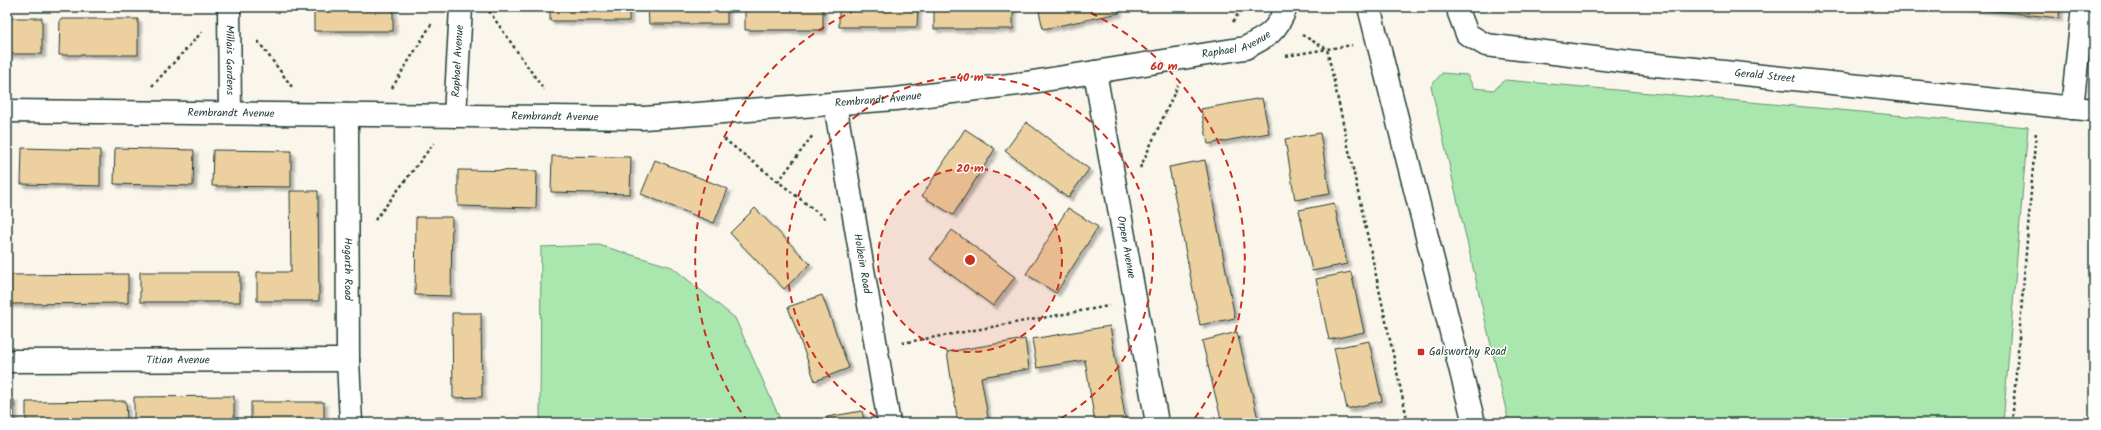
<svg xmlns="http://www.w3.org/2000/svg" width="2101" height="430" viewBox="0 0 2101 430" font-family="Kalam,sans-serif">
  <style>
    .green { fill: #aae7ae; stroke: #649271 }
    .building { fill: #edd0a0; stroke: #1f3d34; filter: url(#shadow) }
    .lines { fill: none; stroke-linecap: round; stroke-linejoin: round }
    .street-casing { stroke: #1f3d34; stroke-width: 25 }
    .secondary-casing { stroke: #1f3d34; stroke-width: 25 }
    .path { stroke: #1f3d34; stroke-width: 2.5; stroke-dasharray: 3 3; stroke-linecap: butt }
    .street { stroke: #fff; stroke-width: 22 }
    .secondary { stroke: #fff; stroke-width: 22 }
    .ring { fill: none; stroke: #c8321e; stroke-width: 2; stroke-dasharray: 7 5 }
    .poi-dot { fill: #c8321e; stroke: #fff; stroke-width: 1.5 }
    .labels { text-anchor: middle; dominant-baseline: central; stroke-width: 3; stroke-linejoin: round; paint-order: stroke }
    .street-label { font-size: 11px; fill: #1f3d34; stroke: #fff }
    .poi-label { font-size: 11px; fill: #1f3d34; stroke: #fff; text-anchor: start }
    .centre { fill: #c8321e; stroke: #fff; stroke-width: 2 }
    .ring-label { font-size: 12px; text-anchor: middle; font-weight: bold; fill: #c8321e; stroke: #fff; stroke-width: 3; stroke-linejoin: round; paint-order: stroke }
  </style>
  <defs>
    <filter id="shadow"><feDropShadow dx="3.5" dy="3.5" stdDeviation="1" flood-color="#0004"/></filter>
  </defs>
  <rect width="100%" height="100%" fill="#fbf6ec"/>
  <filter id="ink" filterUnits="userSpaceOnUse"><feTurbulence type="fractalNoise" baseFrequency=".025" numOctaves="2"/><feDisplacementMap in="SourceGraphic" scale="8" xChannelSelector="R" yChannelSelector="G"/><feConvolveMatrix kernelMatrix="1 2 1 2 8 2 1 2 1" color-interpolation-filters="sRGB"/></filter>
  <g filter="url(#ink)">
    <path class="green" d="M1442,73L1467,75L1474,88L1494,90L1505,80L2028,127L2003,423H1509L1431,86Z
      M599,245L672,267L735,318L780,419L779,423H540L541,247Z"/>
    <path class="building" d="M314,7H393V31H314Z
      M550,7H629V21H550Z
      M648,7H727V24H649Z
      M745,7H823V30H745Z
      M839,7H918L917,27H839Z
      M934,7H1013V29H934Z
      M1038,7H1118L1119,13L1043,29Z
      M1959,7H2060L2059,18Z
      M7,18H42V54H7Z
      M60,19H138V55H59Z
      M1262,98L1269,133L1208,144L1201,109Z
      M1026,122L1089,169L1068,198L1005,151Z
      M965,129L995,149L953,215L922,196Z
      M1320,133L1330,194L1295,200L1285,139Z
      M22,148L100,150V186L21,184Z
      M115,148L194,150L193,186L114,184Z
      M213,150L291,151V187L212,186Z
      M552,156L631,157L630,194L551,192Z
      M655,160L728,189L714,223L641,194Z
      M1205,160L1235,318L1200,325L1169,167Z
      M458,170L537,171L536,208L458,206Z
      M290,191H318L319,301H257V272H291Z
      M1334,203L1347,264L1312,271L1299,210Z
      M755,208L810,264L784,289L730,233Z
      M1068,208L1098,227L1056,293L1026,274Z
      M416,217H452L451,296L415,295Z
      M952,230L1015,277L993,306L930,259Z
      M140,272H240V302H140Z
      M1351,272L1364,332L1329,340L1316,279Z
      M128,274V303L7,304V275Z
      M822,295L849,368L815,381L788,307Z
      M452,313H481L482,397L453,398Z
      M1110,326L1126,423H1095L1085,360L1037,368L1032,339Z
      M1237,332L1259,423H1222L1202,341Z
      M1025,339L1029,369L981,377L989,423H958L947,352Z
      M1369,341L1382,401L1347,409L1334,348Z
      M234,396V423H134V397Z
      M7,399H14V423H7Z
      M126,401L127,423H26V402Z
      M251,402H324V423H251Z
      M862,411L865,423H828L827,417Z
      M446,417V423H418L417,418Z
      M1387,417L1388,423H1358Z"/>
    <g class="lines">
      <defs>
        <g id="street">
          <path id="s1" d="M229,7L230,113"/>
          <path id="s2" d="M1459,7V13L1467,34L1486,45L1637,63L2094,110"/>
          <path id="s3" d="M1095,72L1157,423"/>
          <path id="s4" d="M835,104L889,423"/>
          <path d="M2072,108L2083,7"/>
          <path id="s5" d="M7,111L644,118L895,99L1026,83L1245,48C1267,37 1277,32 1286,7"/>
          <path id="s6" d="M347,115L348,360L351,423"/>
          <path id="s7" d="M455,116L461,7"/>
          <path id="s8" d="M7,361L348,360"/>
        </g>
        <path id="secondary" d="M1369,7L1474,423"/>
      </defs>
      <use href="#street" class="street-casing"/>
      <use href="#secondary" class="secondary-casing"/>
      <path class="path" d="M489,11L544,90
        M1233,22L1242,7
        M1302,35L1327,49L1408,423
        M258,41L292,87
        M1286,56L1352,45
        M152,86L202,32
        M392,88L432,23
        M724,139L827,220
        M1140,168L1178,85
        M778,182L813,135
        M375,220L434,143
        M902,343L1109,306
        M2012,423L2036,131"/>
      <use href="#street" class="street"/>
      <use href="#secondary" class="secondary"/>
    </g>
  </g>
  <circle cx="970" cy="260" r="92" fill="#c8321e" fill-opacity=".12"/>
  <g class="ring">
    <circle cx="970" cy="260" r="92"/>
    <path d="M886 422A183 183 0 1 1 1054 422"/>
    <path d="M748 422A275 275 0 0 1 860 8M1080 8A275 275 0 0 1 1192 422"/>
  </g>
  <rect class="poi-dot" x="1417" y="348" width="8" height="8" rx="2"/>
  <g class="labels">
    <g class="street-label">
      <text stroke="none"><textPath href="#s5" startOffset="1235">Raphael Avenue</textPath></text>
      <text stroke="none"><textPath href="#s1" startOffset="53">Millais Gardens</textPath></text>
      <text stroke="none"><textPath href="#s7" startOffset="55">Raphael Avenue</textPath></text>
      <text stroke="none"><textPath href="#s2" startOffset="331">Gerald Street</textPath></text>
      <text stroke="none"><textPath href="#s5" startOffset="872">Rembrandt Avenue</textPath></text>
      <text stroke="none"><textPath href="#s5" startOffset="224">Rembrandt Avenue</textPath></text>
      <text stroke="none"><textPath href="#s5" startOffset="548">Rembrandt Avenue</textPath></text>
      <text stroke="none"><textPath href="#s3" startOffset="178">Orpen Avenue</textPath></text>
      <text stroke="none"><textPath href="#s4" startOffset="162">Holbein Road</textPath></text>
      <text stroke="none"><textPath href="#s6" startOffset="154">Hogarth Road</textPath></text>
      <text stroke="none"><textPath href="#s8" startOffset="171">Titian Avenue</textPath></text>
    </g>
    <g class="poi-label">
      <text x="1429" y="352">Galsworthy Road</text>
    </g>
  </g>
  <circle cx="970" cy="260" r="6" class="centre"/>
  <g class="ring-label">
    <text x="1164" y="70">60 m</text>
    <text x="970" y="81">40 m</text>
    <text x="970" y="172">20 m</text>
  </g>
  <rect width="2101" height="430" fill="none" stroke="#fff" stroke-width="24"/>
  <rect x="12" y="12" width="2077" height="406" fill="none" stroke="#1f3d34" stroke-width="1.5" filter="url(#ink)"/>
</svg>
